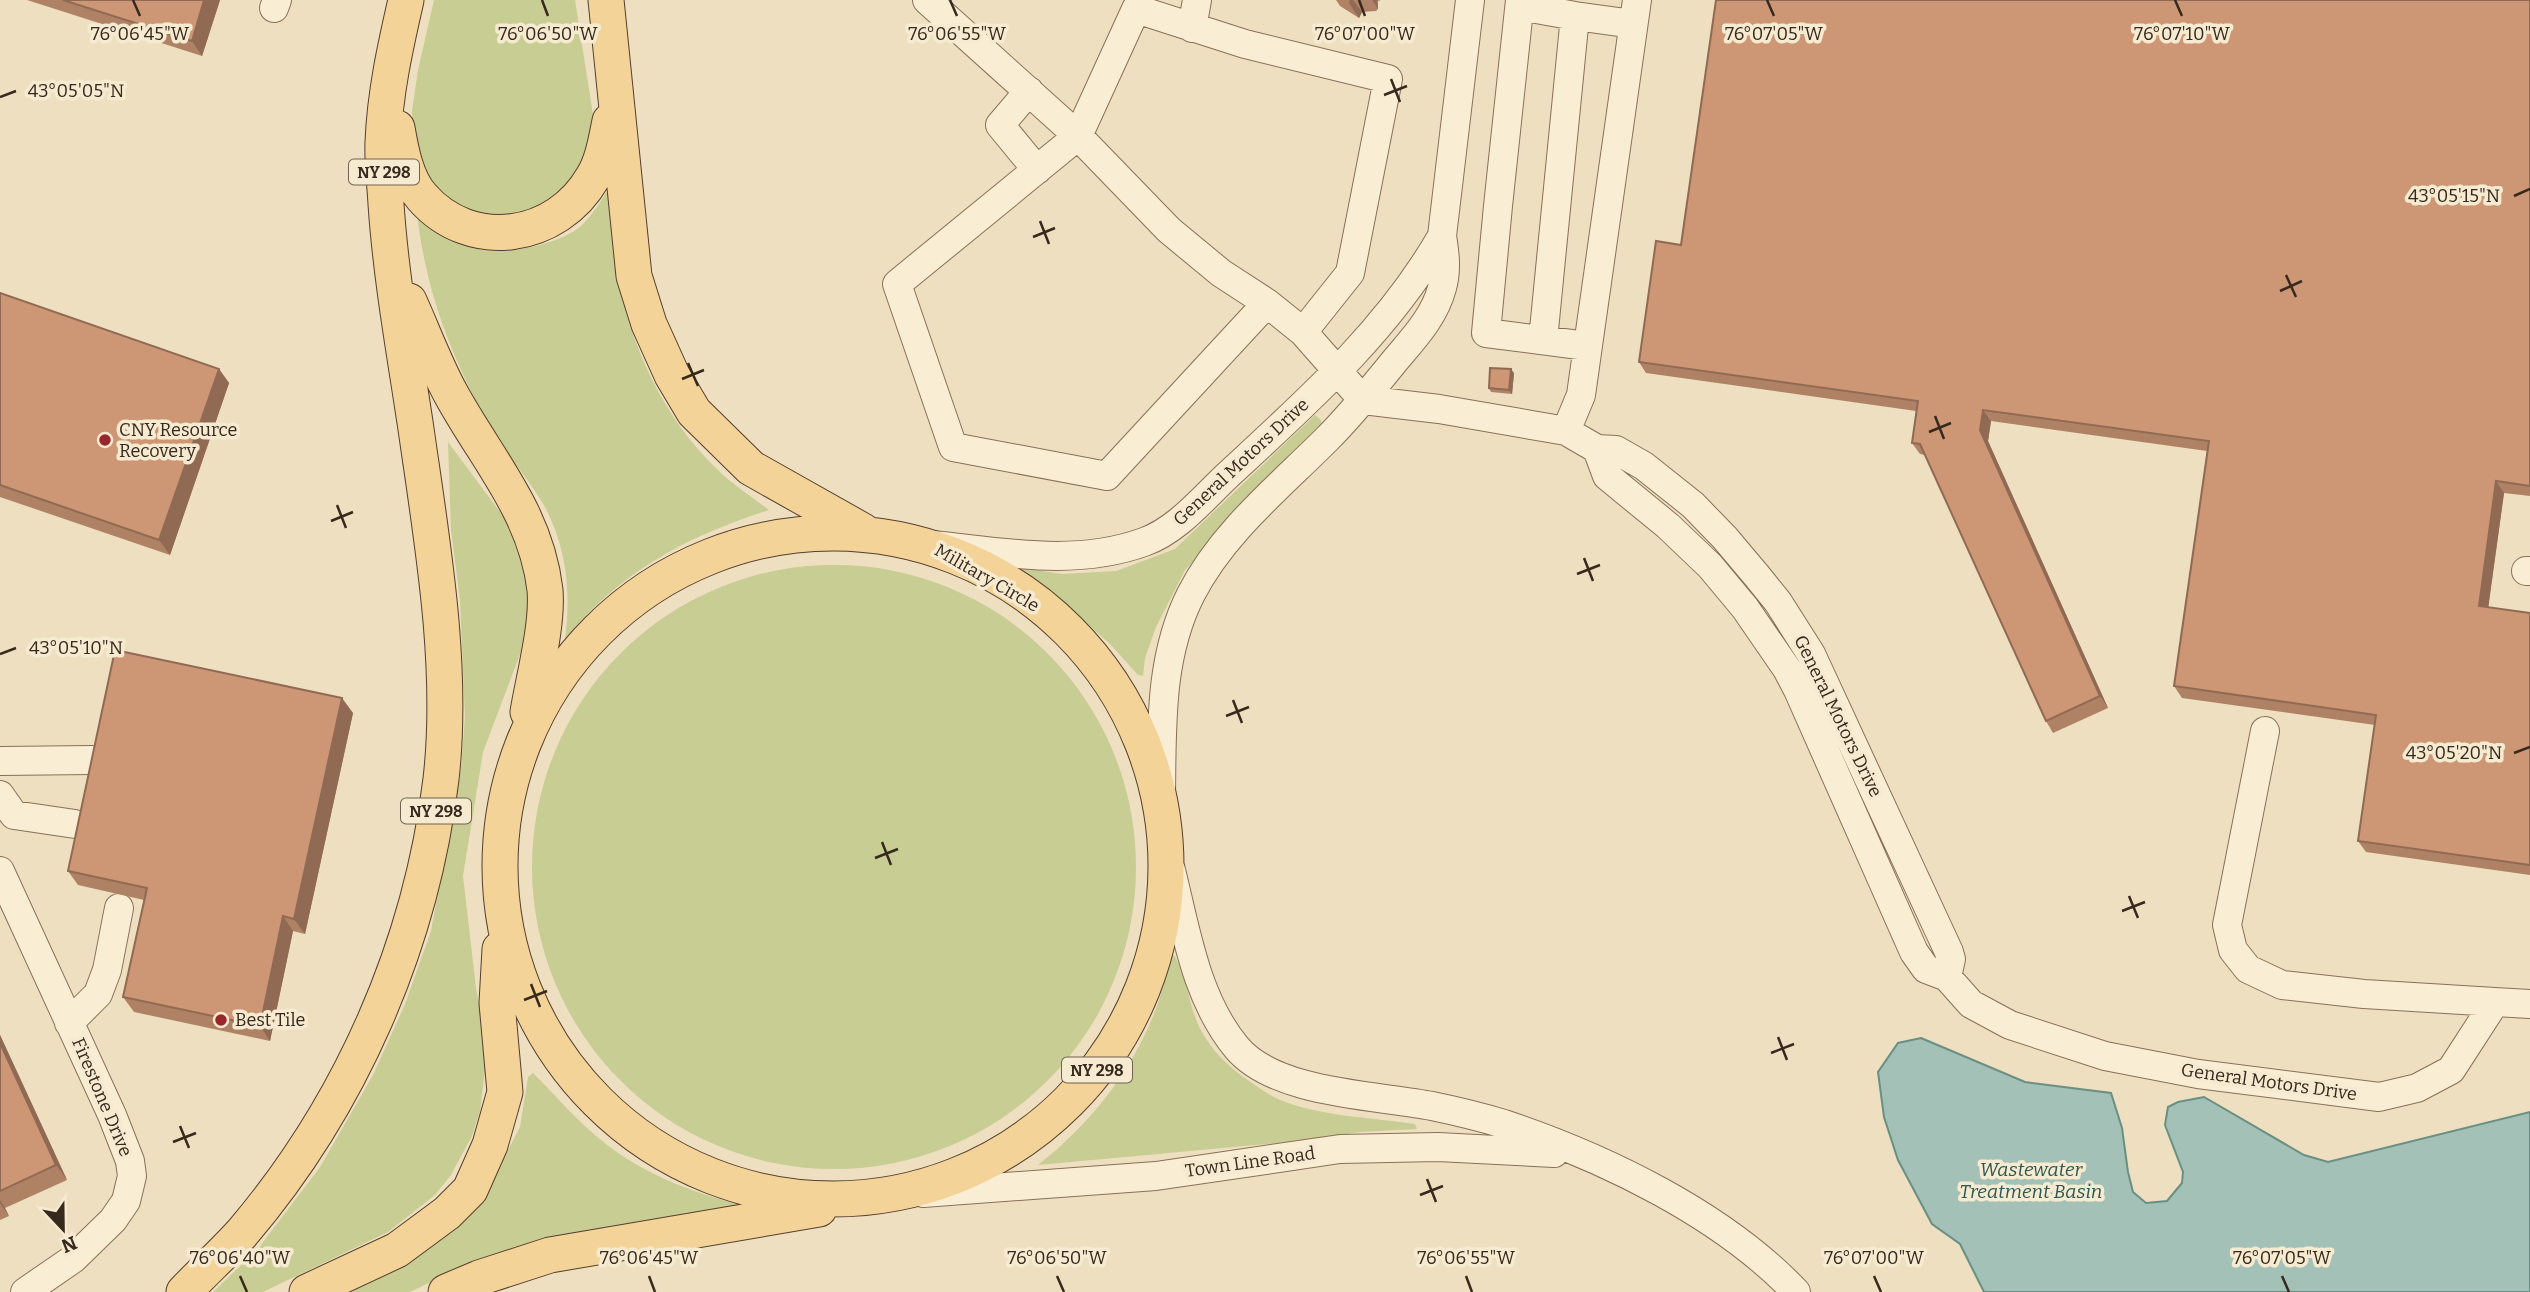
<svg xmlns="http://www.w3.org/2000/svg" width="2530" height="1292" viewBox="0 0 2530 1292" font-family="Bitter,serif">
  <style>
    .green { fill: #c8cd94 }
    .water { fill: #a3c1b7; stroke: #6a8f84; stroke-width: 2 }
    .lines { fill: none; stroke-linecap: round; stroke-linejoin: round }
    .minor-casing { stroke: #887058; stroke-width: 30 }
    .major-casing { stroke: #553e2d; stroke-width: 37 }
    .minor { stroke: #f9edd4; stroke-width: 28 }
    .major { stroke: #f3d397; stroke-width: 35 }
    .wall { fill: #b08265 }
    .shaded-wall { fill: #906a53 }
    .building { fill: #cd9776; stroke: #906a53; stroke-width: 2 }
    .ticks { fill: none; stroke: #37291d; stroke-width: 2.5 }
    .poi-dot { fill: #98272c; stroke: #f6ead0; stroke-width: 2.5 }
    .labels { text-anchor: middle; dominant-baseline: central; stroke-width: 7; stroke-linejoin: round; paint-order: stroke }
    .shield { fill: #f6ead0; stroke: #706353; stroke-width: 2 }
    .shield-label { font-size: 16px; font-weight: bold; fill: #37291d }
    .poi-label { font-size: 18px; fill: #37291d; stroke: #f6ead0; text-anchor: start }
    .street-label { font-size: 18px; fill: #37291d; stroke: #f6ead0 }
    .water-label { font-size: 19px; font-style: italic; fill: #2c5753; stroke: #f6ead0 }
    .ticks-label { font-size: 18px; text-anchor: middle; fill: #37291d; stroke: #f6ead0; stroke-width: 7; stroke-linejoin: round; paint-order: stroke }
  </style>
  <rect width="100%" height="100%" fill="#eedfc1"/>
  <path class="green" d="M434,0H575L595,127L587,170L543,212L487,219L444,197L425,173L413,134L412,111L418,70Z
    M610,186C613,214 613,244 617,272C630,345 663,418 718,470C733,485 752,497 769,510C688,536 621,571 565,639C571,593 567,550 546,509C529,478 503,452 486,420C450,353 426,291 417,214C437,227 456,243 479,249C504,256 562,244 582,225C593,214 602,200 610,186Z
    M1315,415L1321,420V424L1290,460L1185,570L1156,627L1145,658L1143,676L1138,675L1110,644L1067,606L1019,569L1024,568L1062,574L1116,571L1175,549Z
    M448,442L512,528L528,576L527,636L483,752L463,876L476,988L485,1034V1071L480,1111L472,1136L451,1175L435,1195L388,1232L263,1292H213L257,1250L320,1167L373,1075L405,1004L431,931L461,769L465,717L460,600L451,530Z
    M532 867a302 302 0 1 1 604 0a302 302 0 1 1-604 0Z
    M1172,952C1188,975 1188,1008 1202,1032C1212,1050 1226,1064 1242,1076C1254,1084 1265,1093 1278,1099C1321,1117 1370,1117 1415,1124L1417,1129L1360,1132L1299,1141L1038,1165C1090,1124 1129,1075 1154,1014C1162,995 1166,973 1172,952Z
    M533,1073C557,1097 579,1123 606,1144C650,1178 700,1195 753,1208L433,1281L410,1292H335L477,1200L505,1156L520,1127L528,1077Z"/>
  <path class="water" d="M1921,1038L2025,1082L2111,1093L2122,1128L2128,1172L2133,1192L2146,1203L2167,1201L2182,1183L2183,1172L2165,1125L2168,1107L2178,1102L2204,1097L2304,1155L2328,1162L2530,1112V1292H1984L1960,1244L1932,1224L1898,1160L1884,1117L1878,1072L1898,1043Z"/>
  <g class="lines">
    <defs>
      <path id="minor" d="M927,0L1078,136L1136,9L1245,44L1388,79L1350,273L1303,332
        M1520,0L1498,206L1486,333L1587,346
        M1520,6L1575,16L1543,340
        M274,8L277,0
        M1575,16L1633,24
        M1192,28L1197,0
        M1029,91L1000,125L1037,170
        M1267,303L1221,273L1169,230L1078,136L897,284L953,447L1107,476L1267,303L1303,332L1363,400L1439,409L1566,431L1597,449L1616,450L1644,466L1693,505L1725,538L1757,576L1778,602L1811,654L1949,952L1951,959L1947,977L1926,969L1914,952L1798,690L1787,669L1745,608L1710,566L1668,526L1607,476L1597,449
        M1566,431L1581,395L1637,0
        M933,545C1003,552 1075,567 1144,542C1178,530 1204,497 1230,473C1308,401 1389,329 1442,236
        M2526,571H2530
        M2265,731L2227,925L2233,950L2248,969L2282,985L2364,994L2495,1002
        M0,761L92,760
        M0,795L14,815L75,824
        M1161,796C1162,727 1159,657 1191,594C1222,533 1279,487 1327,439C1351,415 1372,389 1393,363C1412,340 1434,318 1442,288C1447,270 1445,254 1442,236L1470,0
        M1171,870C1186,931 1196,999 1237,1048C1276,1094 1376,1095 1432,1106C1456,1111 1481,1117 1504,1124C1605,1158 1722,1214 1796,1292
        M0,871L112,1115L130,1161L132,1176L126,1201L113,1220L73,1259L25,1292
        M1947,977L1971,1004L2010,1025L2105,1056L2198,1074L2379,1097L2417,1088L2451,1070L2495,1002L2530,1004
        M69,1023L98,994L107,970L119,908
        M923,1193L1156,1176L1340,1149L1438,1147L1554,1153"/>
      <path id="major" d="M606,0L634,276L649,324L672,375L694,412L751,468L863,531
        M397,128C401,151 406,179 422,197C471,253 557,240 593,177C603,161 606,140 610,121
        M409,301C423,332 435,365 451,394C487,460 536,512 545,590C548,625 534,676 528,712
        M500 866a333 333 0 1 1 666 0a333 333 0 1 1-666 0Z
        M184,1292C203,1272 224,1253 242,1233C351,1105 421,945 441,779C454,666 432,541 416,429C405,355 391,279 386,204C385,184 382,163 383,142C385,93 395,48 406,0
        M307,1292L397,1250L447,1213L470,1190L490,1145L505,1092L497,1003L500,949
        M446,1292L479,1278L550,1255L819,1209"/>
    </defs>
    <use href="#minor" class="minor-casing"/>
    <use href="#major" class="major-casing"/>
    <use href="#minor" class="minor"/>
    <use href="#major" class="major"/>
  </g>
  <path class="wall" d="M27,0H220L202,56Z
    M1336,0H1381L1378,1V9L1376,11L1362,12L1359,18L1340,6Z
    M2530,0V496L2504,493L2488,607L2530,613V875L2366,852L2358,841L2375,725L2182,698L2174,686L2207,451L1991,421L1988,441L2108,708L2053,733L2046,721L1925,455L1920,454L1912,443L1916,411L1646,373L1639,362Z
    M0,293L219,369L229,383L170,555L0,497Z
    M1514,373L1512,394L1491,392L1489,388Z
    M353,713L305,934L293,931L270,1041L134,1012L123,997L144,900L78,885L68,871Z
    M0,1035L67,1180L5,1208L9,1216L0,1220Z"/>
  <path class="shaded-wall" d="M204,0H220L202,56L192,41Z
    M1350,0H1353L1362,12L1359,18L1349,3Z
    M1372,0H1377L1378,9Z
    M219,369L229,383L170,555L159,540Z
    M1511,369L1514,373L1512,394L1509,390Z
    M1983,410L1991,421L1988,441L2108,708L2100,696L1980,430Z
    M2496,481L2504,493L2487,617L2479,606Z
    M342,698L353,713L305,934L294,919Z
    M283,916L293,931L270,1041L260,1026Z
    M0,1035L67,1180L56,1165L0,1043Z
    M0,1200L5,1208L9,1216L0,1203Z"/>
  <path class="building" d="M63,0H204L192,41Z
    M1716,0H2530V486L2496,481L2479,606L2530,613V865L2358,841L2376,715L2174,686L2209,441L1983,410L1980,430L2100,696L2046,721L1920,444L1912,443L1918,401L1639,362L1656,241L1681,245Z
    M0,293L219,369L159,540L0,485Z
    M1490,368L1511,369L1509,390L1489,388Z
    M115,650L342,698L294,919L283,916L260,1026L123,997L147,888L68,871Z
    M0,1043L56,1165L0,1191Z"/>
  <path class="ticks" d="M133,0L140,16M542,0L548,16M950,0L957,16M1359,0L1365,16M1767,0L1774,16M2175,0L2182,16M1391,79L1400,102M1384,95L1407,86M0,97L16,91M2514,196L2530,189M1040,221L1049,244M1033,237L1055,228M2286,275L2296,297M2280,291L2302,281M688,363L698,386M682,379L704,370M1935,416L1944,439M1929,432L1951,423M337,505L346,528M331,521L353,512M1584,558L1593,581M1577,574L1600,565M0,654L16,648M1233,700L1242,723M1226,716L1249,707M2514,753L2530,747M882,842L891,865M875,858L898,849M2129,896L2138,918M2122,911L2145,902M531,984L540,1007M524,1000L547,991M1778,1037L1787,1060M1771,1053L1794,1044M180,1126L189,1148M173,1142L196,1133M1427,1179L1436,1202M1420,1195L1443,1186M240,1276L247,1292M649,1276L655,1292M1057,1276L1064,1292M1466,1276L1472,1292M1874,1276L1881,1292M2282,1276L2289,1292"/>
  <g class="poi-dot">
    <circle cx="105" cy="440" r="7"/>
    <circle cx="221" cy="1020" r="7"/>
  </g>
  <g class="labels">
    <g class="shield">
      <rect x="349" y="159.5" width="70" height="25" rx="5"/>
      <rect x="401" y="798.5" width="70" height="25" rx="5"/>
      <rect x="1062" y="1057.5" width="70" height="25" rx="5"/>
    </g>
    <g class="shield-label">
      <text x="384" y="172">NY 298</text>
      <text x="436" y="811">NY 298</text>
      <text x="1097" y="1070">NY 298</text>
    </g>
    <g class="poi-label">
      <text x="119" y="430">CNY Resource<tspan x="119" dy="21">Recovery</tspan></text>
      <text x="235" y="1020">Best Tile</text>
    </g>
    <g class="street-label">
      <text transform="translate(1241 462) rotate(-43)">General Motors Drive</text>
      <text transform="translate(987 578) rotate(30)">Military Circle</text>
      <text transform="translate(1838 716) rotate(64)">General Motors Drive</text>
      <text transform="translate(2269 1082) rotate(8)">General Motors Drive</text>
      <text transform="translate(102 1097) rotate(67)">Firestone Drive</text>
      <text transform="translate(1250 1162) rotate(-8)">Town Line Road</text>
    </g>
    <g class="water-label">
      <text x="2031" y="1169">Wastewater<tspan x="2031" dy="22">Treatment Basin</tspan></text>
    </g>
  </g>
  <g class="ticks-label">
    <text x="140" y="40">76°06'45"W</text>
    <text x="548" y="40">76°06'50"W</text>
    <text x="957" y="40">76°06'55"W</text>
    <text x="1365" y="40">76°07'00"W</text>
    <text x="1774" y="40">76°07'05"W</text>
    <text x="2182" y="40">76°07'10"W</text>
    <text x="76" y="97">43°05'05"N</text>
    <text x="2454" y="202">43°05'15"N</text>
    <text x="76" y="654">43°05'10"N</text>
    <text x="2454" y="759">43°05'20"N</text>
    <text x="240" y="1264">76°06'40"W</text>
    <text x="649" y="1264">76°06'45"W</text>
    <text x="1057" y="1264">76°06'50"W</text>
    <text x="1466" y="1264">76°06'55"W</text>
    <text x="1874" y="1264">76°07'00"W</text>
    <text x="2282" y="1264">76°07'05"W</text>
  </g>
  <g transform="translate(63 1229) rotate(158)" stroke="#f6ead0" stroke-width="5" paint-order="stroke">
  <path d="M0-5L12 26L0 18L-12 26Z" fill="#37291d"/>
  <text y="-10" font-size="19" font-weight="bold" text-anchor="middle" fill="#37291d">N</text>
  </g>
</svg>
